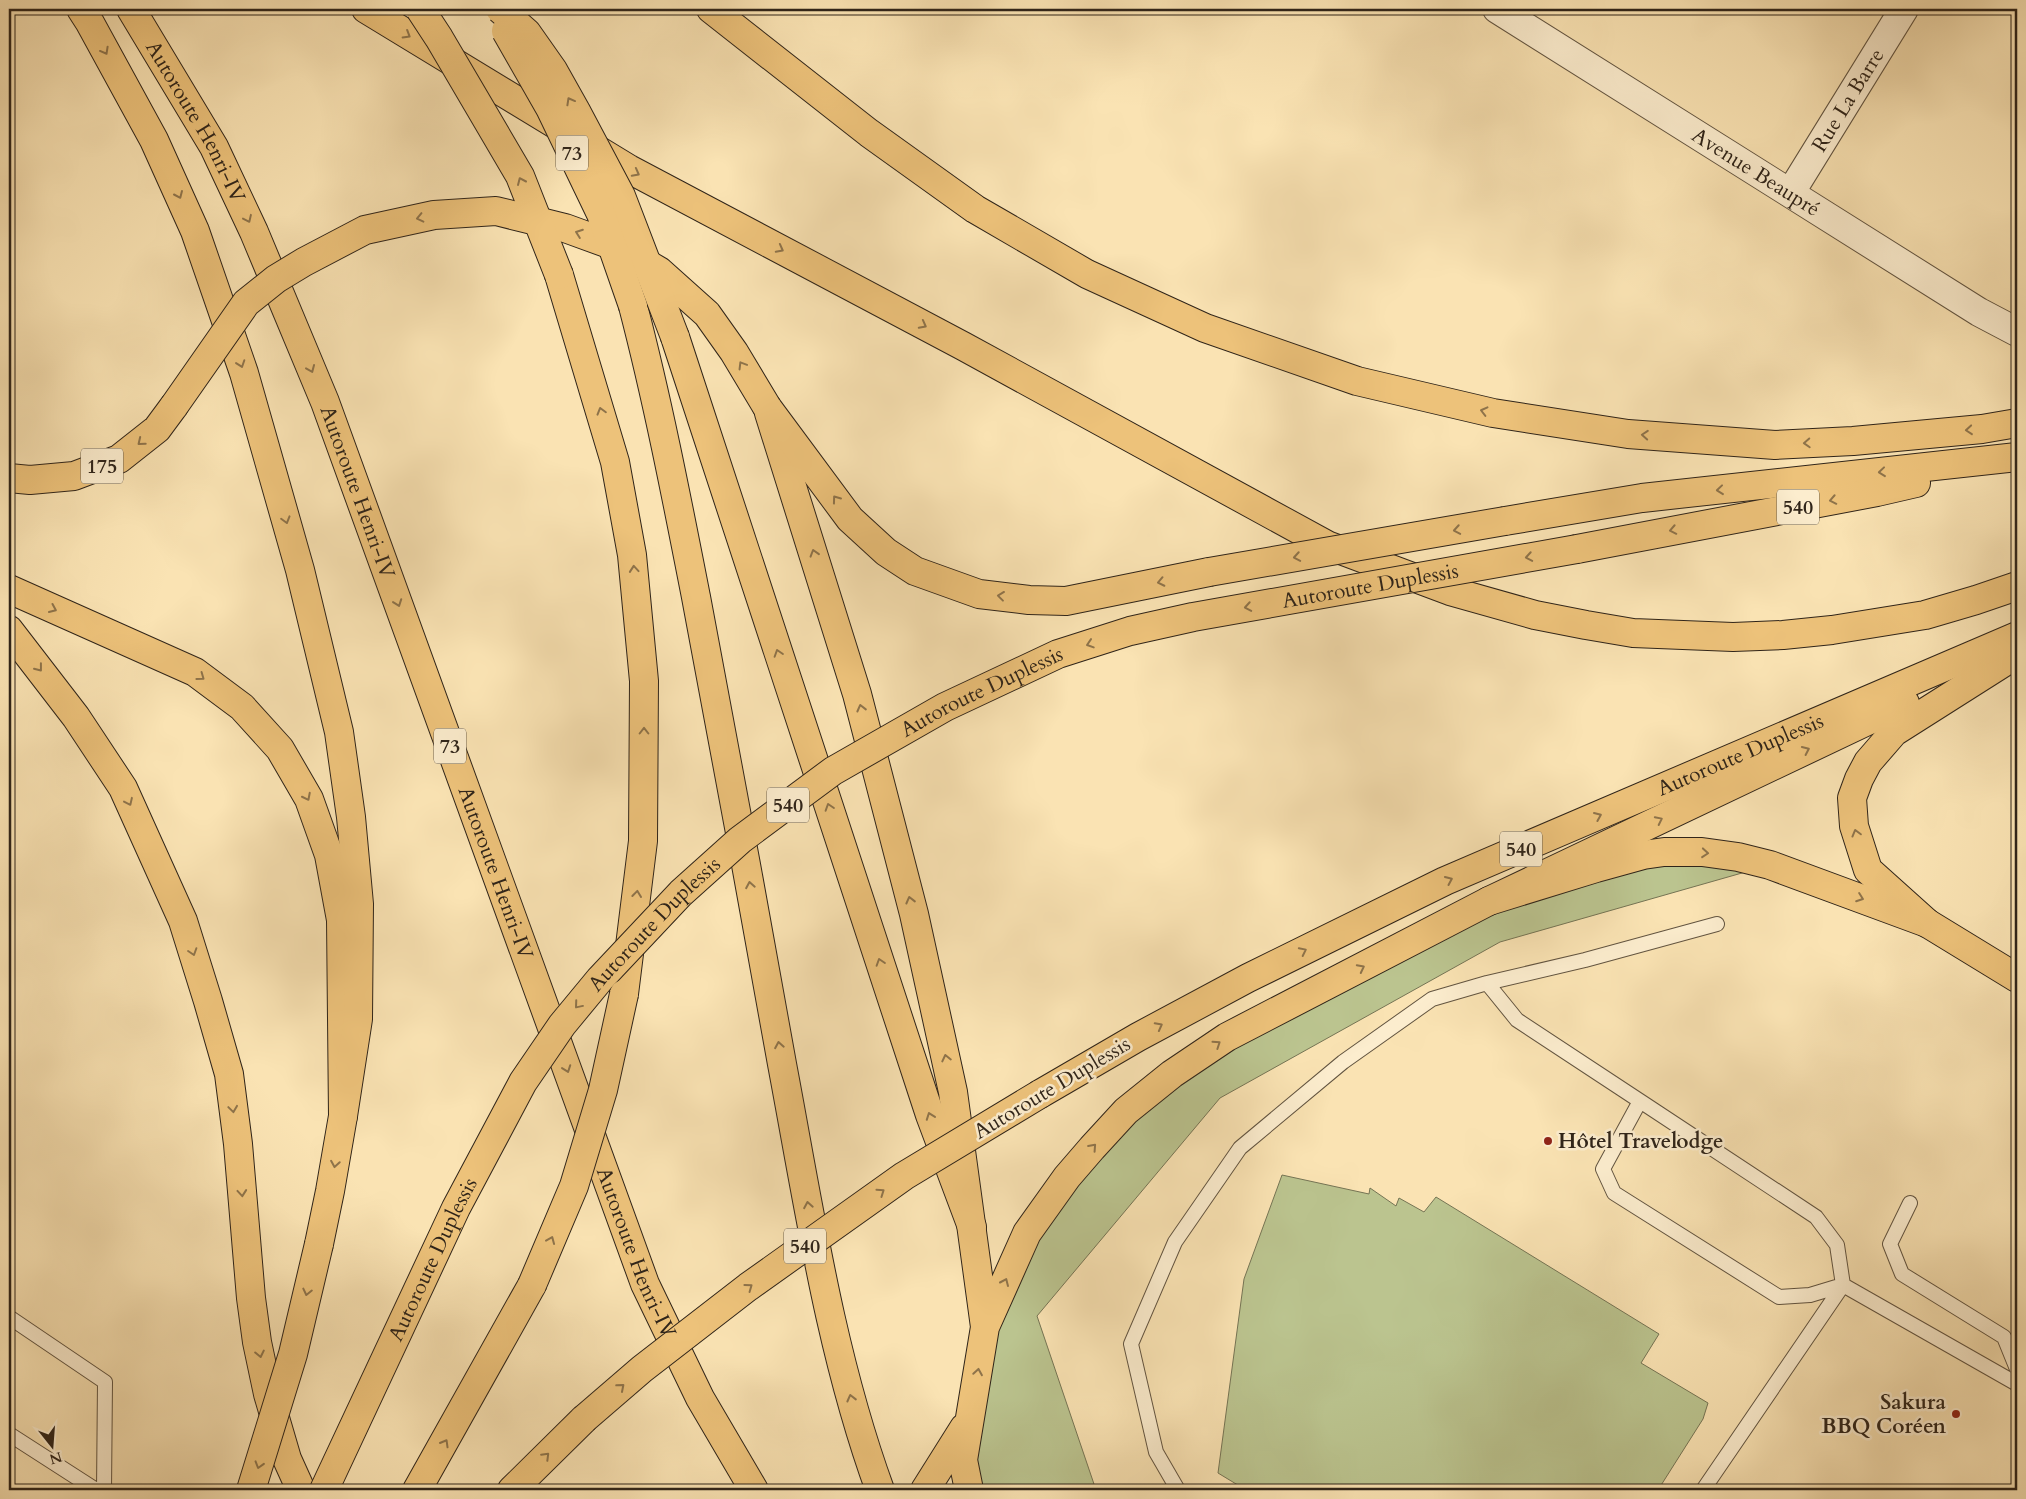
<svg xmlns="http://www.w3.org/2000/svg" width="2026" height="1499" viewBox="0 0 2026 1499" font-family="Cardo,serif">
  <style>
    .green { fill: #bbc48f; stroke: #757454 }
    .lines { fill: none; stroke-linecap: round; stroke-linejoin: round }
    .service-casing { stroke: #625440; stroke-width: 16 }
    .minor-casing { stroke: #625440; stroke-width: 30 }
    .tertiary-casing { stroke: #625440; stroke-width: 30 }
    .trunk-casing { stroke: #2f2419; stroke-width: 30 }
    .motorway-casing { stroke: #2f2419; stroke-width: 30 }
    .service { stroke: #fcedce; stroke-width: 14 }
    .minor { stroke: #fcedce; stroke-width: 28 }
    .tertiary { stroke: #fcedce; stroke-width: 28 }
    .trunk { stroke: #edc27a; stroke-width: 28 }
    .motorway { stroke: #edc27a; stroke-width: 28 }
    .trunk-bridge-casing { stroke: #2f2419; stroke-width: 30; stroke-linecap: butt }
    .motorway-bridge-casing { stroke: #2f2419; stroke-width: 30; stroke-linecap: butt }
    .trunk-bridge { stroke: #edc27a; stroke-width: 28 }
    .motorway-bridge { stroke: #edc27a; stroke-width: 28 }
    .oneway { stroke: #8e734a }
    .poi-dot { fill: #8f2418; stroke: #fcedce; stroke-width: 2 }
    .labels { text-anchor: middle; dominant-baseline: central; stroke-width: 5; stroke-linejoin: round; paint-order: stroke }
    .shield { fill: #fcedce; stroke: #6c604f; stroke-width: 1 }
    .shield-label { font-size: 20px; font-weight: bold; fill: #2f2419 }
    .street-label { font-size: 21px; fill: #2f2419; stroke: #fcedce }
    .poi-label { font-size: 21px; font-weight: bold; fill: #2f2419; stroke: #fcedce; text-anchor: start }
  </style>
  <rect width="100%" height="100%" fill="#fae3b3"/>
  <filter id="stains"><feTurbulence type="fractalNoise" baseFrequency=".004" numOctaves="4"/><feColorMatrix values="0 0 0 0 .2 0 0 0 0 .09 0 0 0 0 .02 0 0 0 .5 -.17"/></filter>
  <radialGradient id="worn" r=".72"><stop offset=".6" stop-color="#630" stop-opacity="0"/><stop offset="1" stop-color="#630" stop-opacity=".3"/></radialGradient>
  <path class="green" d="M1643,855L1770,865L1500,942L1220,1098L1037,1316L1096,1490H969L1007,1277L1126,1111L1489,901Z
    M1282,1175L1369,1194L1370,1188L1396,1206L1399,1198L1424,1212L1436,1197L1659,1334L1641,1363L1708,1403L1703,1419L1658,1490H1246L1218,1473L1244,1279Z"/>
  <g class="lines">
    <defs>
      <path id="service" d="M1487,983L1585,960L1717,924
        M1910,1203L1890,1244L1902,1274L2004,1337L2017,1369
        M9,1317L105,1382L104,1490
        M9,1434L96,1490
        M1178,1490L1156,1452L1131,1344L1175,1242L1240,1148L1343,1062L1432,999L1487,983L1517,1020L1640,1101
        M1703,1490L1843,1285L1837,1245L1816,1217L1640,1101L1603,1169L1614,1193L1779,1297L1810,1295L1843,1285L2017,1384"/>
      <g id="minor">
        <path id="s1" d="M1791,192L1904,9"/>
      </g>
      <g id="tertiary">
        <path id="s2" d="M1497,9L1979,312L2017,332"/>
      </g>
      <path id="trunk" d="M769,413L857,694L914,914L953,1092L985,1327
        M9,478L30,480L74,476L119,459L157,429L174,406
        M9,589L195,672L242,707L280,749L309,799L329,855L341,920L343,1116L330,1191L319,1244
        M9,630L76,717L123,788L183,921L208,1001L229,1074L238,1144L251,1298L257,1342L268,1394L287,1459L301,1490
        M925,1490L964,1428
        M969,1490L963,1460L985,1327L1027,1233L1067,1177L1092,1148L1126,1111L1172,1074L1227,1037L1489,901L1596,868L1643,855L1664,852H1702L1738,857L1770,865L1927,923L2017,978"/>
      <g id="motorway">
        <path d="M81,9L90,23L154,140L195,231L244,373L300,570L339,732L351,817L359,904L358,1019L343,1116"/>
        <path id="s3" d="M131,9L214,147L254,232L325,402L645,1284L700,1398L754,1490"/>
        <path d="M366,9L629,169L963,346L1327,545L1450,591L1535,615L1586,625L1633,633L1733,637L1783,635L1832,630L1925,615L1976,600L2017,586"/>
        <path d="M711,9L869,133L975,209L1087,274L1205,328L1357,381L1493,413L1628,434L1775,445L1853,441L1982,429L2017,423"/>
        <path d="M559,275L615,462L632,555L644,681L643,841L624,994"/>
        <path d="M633,306C658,402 677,500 696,597C726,753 754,908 782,1064C809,1207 830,1353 880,1490"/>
        <path d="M675,337L930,1115L972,1227"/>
        <path d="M767,407L850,519L886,552L915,571L979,594L1029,600L1066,601L1209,572"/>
        <path d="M1505,521L1642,498L2017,457"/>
        <path d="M1577,549L1877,492L1916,483"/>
        <path d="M1489,901L1905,703"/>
        <path d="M1927,923L1868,870L1854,826L1852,798L1859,779L1868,762L1894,732L2017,654"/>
        <path id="s4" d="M1040,1094L1138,1037L1248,978L1445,881L2017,636"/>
        <path d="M417,1490L532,1285"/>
        <path d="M512,1490L584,1419"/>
      </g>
    </defs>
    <use href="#service" class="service-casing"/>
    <use href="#minor" class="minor-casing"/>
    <use href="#tertiary" class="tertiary-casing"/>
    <use href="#trunk" class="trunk-casing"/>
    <use href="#motorway" class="motorway-casing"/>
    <use href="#service" class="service"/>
    <use href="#minor" class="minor"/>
    <use href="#tertiary" class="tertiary"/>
    <use href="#trunk" class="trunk"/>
    <use href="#motorway" class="motorway"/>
    <defs>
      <path id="trunk-bridge" d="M174,406L246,303L276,279L304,262L365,230L434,215L496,211L565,228L620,248L659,271L707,314L734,352L767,407
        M251,1490L293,1354L319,1244"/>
      <g id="motorway-bridge">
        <path d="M420,9L439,38L520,176L559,275"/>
        <path d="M500,9L527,33L553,70L576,111L621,196L675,337"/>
        <path d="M506,31L550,108L601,214L633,306"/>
        <path d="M1209,572L1505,521"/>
        <path d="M532,1285L574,1186L603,1090L624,994"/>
        <path d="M584,1419L642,1369L748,1287L904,1176L1040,1094"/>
        <path id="s5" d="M324,1490L456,1208L523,1082L562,1025L600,979L681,893L740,840L833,771L945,707L1058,654L1130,631L1193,617L1577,549"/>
      </g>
    </defs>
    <use href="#trunk-bridge" class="trunk-bridge-casing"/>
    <use href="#motorway-bridge" class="motorway-bridge-casing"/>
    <use href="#trunk-bridge" class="trunk-bridge"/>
    <use href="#motorway-bridge" class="motorway-bridge"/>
  </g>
  <defs><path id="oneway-chevron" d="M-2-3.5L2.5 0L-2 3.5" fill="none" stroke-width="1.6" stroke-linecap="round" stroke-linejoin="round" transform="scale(1.25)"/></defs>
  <g class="oneway">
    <use href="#oneway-chevron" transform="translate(407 35) rotate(31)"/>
    <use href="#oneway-chevron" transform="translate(105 51) rotate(61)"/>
    <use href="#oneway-chevron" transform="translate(570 101) rotate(-119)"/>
    <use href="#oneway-chevron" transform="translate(636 173) rotate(28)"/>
    <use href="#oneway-chevron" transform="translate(521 181) rotate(-114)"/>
    <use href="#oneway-chevron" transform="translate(179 195) rotate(66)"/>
    <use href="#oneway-chevron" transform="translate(420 218) rotate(167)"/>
    <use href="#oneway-chevron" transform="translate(248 219) rotate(65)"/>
    <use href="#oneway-chevron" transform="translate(579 233) rotate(-160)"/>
    <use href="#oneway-chevron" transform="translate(780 249) rotate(28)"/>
    <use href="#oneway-chevron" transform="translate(923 325) rotate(28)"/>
    <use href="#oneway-chevron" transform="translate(241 364) rotate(71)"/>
    <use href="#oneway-chevron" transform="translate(742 365) rotate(-121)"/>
    <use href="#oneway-chevron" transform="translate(311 369) rotate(67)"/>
    <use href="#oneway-chevron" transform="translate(601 411) rotate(-106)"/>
    <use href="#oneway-chevron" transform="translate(1484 411) rotate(-166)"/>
    <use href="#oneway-chevron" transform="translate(1969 430) rotate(175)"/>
    <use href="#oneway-chevron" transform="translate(1645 435) rotate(-176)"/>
    <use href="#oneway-chevron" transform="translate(141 442) rotate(141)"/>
    <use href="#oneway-chevron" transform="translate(1807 443) rotate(177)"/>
    <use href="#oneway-chevron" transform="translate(1882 472) rotate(174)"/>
    <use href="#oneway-chevron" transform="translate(1720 490) rotate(174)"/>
    <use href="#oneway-chevron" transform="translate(836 499) rotate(-126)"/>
    <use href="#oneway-chevron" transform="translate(1833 500) rotate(169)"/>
    <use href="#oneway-chevron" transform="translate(286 520) rotate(74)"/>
    <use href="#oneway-chevron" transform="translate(1457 530) rotate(170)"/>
    <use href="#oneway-chevron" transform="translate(1673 530) rotate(169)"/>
    <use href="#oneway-chevron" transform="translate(814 553) rotate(-107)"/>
    <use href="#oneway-chevron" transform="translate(1297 557) rotate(170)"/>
    <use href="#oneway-chevron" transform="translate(1529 557) rotate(170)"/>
    <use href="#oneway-chevron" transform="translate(634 569) rotate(-95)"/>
    <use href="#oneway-chevron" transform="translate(1161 582) rotate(168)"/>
    <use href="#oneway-chevron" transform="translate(1001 596) rotate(-173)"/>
    <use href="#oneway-chevron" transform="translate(398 603) rotate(70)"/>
    <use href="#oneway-chevron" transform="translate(1248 607) rotate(170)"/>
    <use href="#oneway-chevron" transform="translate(53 609) rotate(24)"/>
    <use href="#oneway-chevron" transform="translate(1090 644) rotate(162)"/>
    <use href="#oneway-chevron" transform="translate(778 653) rotate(-108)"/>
    <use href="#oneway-chevron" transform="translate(39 668) rotate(52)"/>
    <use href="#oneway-chevron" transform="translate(201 677) rotate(36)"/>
    <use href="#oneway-chevron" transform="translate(861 708) rotate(-104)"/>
    <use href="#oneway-chevron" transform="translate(644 731) rotate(-90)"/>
    <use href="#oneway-chevron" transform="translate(1806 750) rotate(-25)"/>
    <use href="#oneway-chevron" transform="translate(307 797) rotate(63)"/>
    <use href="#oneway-chevron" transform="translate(129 802) rotate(65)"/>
    <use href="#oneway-chevron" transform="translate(829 807) rotate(-108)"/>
    <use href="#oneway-chevron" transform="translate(1598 816) rotate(-23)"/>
    <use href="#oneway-chevron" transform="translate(1659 820) rotate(-26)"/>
    <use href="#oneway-chevron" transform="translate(1856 833) rotate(-105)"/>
    <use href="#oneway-chevron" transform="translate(1705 853) rotate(5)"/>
    <use href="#oneway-chevron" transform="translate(1449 880) rotate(-24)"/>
    <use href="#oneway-chevron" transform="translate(750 885) rotate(-100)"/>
    <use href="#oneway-chevron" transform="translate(637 894) rotate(-83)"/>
    <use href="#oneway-chevron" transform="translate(1860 898) rotate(20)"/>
    <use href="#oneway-chevron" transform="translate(910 900) rotate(-104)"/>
    <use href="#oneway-chevron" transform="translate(1303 951) rotate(-26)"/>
    <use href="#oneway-chevron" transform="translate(193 952) rotate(72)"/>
    <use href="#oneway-chevron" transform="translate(880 962) rotate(-108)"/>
    <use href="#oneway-chevron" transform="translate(1361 968) rotate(-27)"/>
    <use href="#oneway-chevron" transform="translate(578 1005) rotate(130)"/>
    <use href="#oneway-chevron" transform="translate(1159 1026) rotate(-28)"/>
    <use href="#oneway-chevron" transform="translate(1217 1044) rotate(-34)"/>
    <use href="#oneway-chevron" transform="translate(779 1045) rotate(-100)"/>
    <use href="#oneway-chevron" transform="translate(946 1058) rotate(-103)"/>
    <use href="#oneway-chevron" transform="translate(567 1069) rotate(70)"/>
    <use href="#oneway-chevron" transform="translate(233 1109) rotate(82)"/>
    <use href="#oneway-chevron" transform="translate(930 1116) rotate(-110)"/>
    <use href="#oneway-chevron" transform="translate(1093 1147) rotate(-48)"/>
    <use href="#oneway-chevron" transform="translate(335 1164) rotate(99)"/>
    <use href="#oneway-chevron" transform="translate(881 1192) rotate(-35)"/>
    <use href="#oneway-chevron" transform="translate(242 1193) rotate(85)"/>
    <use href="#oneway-chevron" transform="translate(808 1205) rotate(-100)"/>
    <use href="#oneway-chevron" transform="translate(551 1240) rotate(-67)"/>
    <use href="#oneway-chevron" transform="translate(1005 1282) rotate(-66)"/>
    <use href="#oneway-chevron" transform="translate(749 1287) rotate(-36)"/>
    <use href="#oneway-chevron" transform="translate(307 1292) rotate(103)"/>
    <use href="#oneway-chevron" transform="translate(260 1354) rotate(78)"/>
    <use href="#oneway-chevron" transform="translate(978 1372) rotate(-81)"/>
    <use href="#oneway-chevron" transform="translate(621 1387) rotate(-41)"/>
    <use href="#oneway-chevron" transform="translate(851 1398) rotate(-104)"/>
    <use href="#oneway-chevron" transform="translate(445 1443) rotate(-60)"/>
    <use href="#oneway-chevron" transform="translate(546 1456) rotate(-45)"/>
    <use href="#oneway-chevron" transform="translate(259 1465) rotate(107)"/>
  </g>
  <g class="poi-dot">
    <circle cx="1548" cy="1141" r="5"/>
    <circle cx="1956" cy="1414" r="5"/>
  </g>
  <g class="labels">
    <g class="shield">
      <rect x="556" y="135.5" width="32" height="35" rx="4"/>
      <rect x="81" y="448.5" width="42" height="35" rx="4"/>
      <rect x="1777" y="489.5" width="42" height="35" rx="4"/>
      <rect x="434" y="728.5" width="32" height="35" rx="4"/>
      <rect x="767" y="787.5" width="42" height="35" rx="4"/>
      <rect x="1500" y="831.5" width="42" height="35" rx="4"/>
      <rect x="784" y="1228.5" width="42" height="35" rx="4"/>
    </g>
    <g class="shield-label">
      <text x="572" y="153">73</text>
      <text x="102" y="466">175</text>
      <text x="1798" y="507">540</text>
      <text x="450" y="746">73</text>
      <text x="788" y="805">540</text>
      <text x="1521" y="849">540</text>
      <text x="805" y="1246">540</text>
    </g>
    <g class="street-label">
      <text stroke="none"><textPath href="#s1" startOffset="108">Rue La Barre</textPath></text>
      <text stroke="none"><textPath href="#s3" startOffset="130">Autoroute Henri-IV</textPath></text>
      <text stroke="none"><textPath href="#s2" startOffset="306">Avenue Beaupré</textPath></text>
      <text stroke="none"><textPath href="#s3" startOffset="535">Autoroute Henri-IV</textPath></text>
      <text stroke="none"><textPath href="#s5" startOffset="1470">Autoroute Duplessis</textPath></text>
      <text stroke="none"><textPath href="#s5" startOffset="1065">Autoroute Duplessis</textPath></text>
      <text stroke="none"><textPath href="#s4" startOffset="779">Autoroute Duplessis</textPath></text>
      <text stroke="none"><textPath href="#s3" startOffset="940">Autoroute Henri-IV</textPath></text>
      <text stroke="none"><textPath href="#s5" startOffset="660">Autoroute Duplessis</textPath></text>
      <text transform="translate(1052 1088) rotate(-31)">Autoroute Duplessis</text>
      <text stroke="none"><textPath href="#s3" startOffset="1345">Autoroute Henri-IV</textPath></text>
      <text stroke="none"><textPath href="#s5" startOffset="255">Autoroute Duplessis</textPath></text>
    </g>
    <g class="poi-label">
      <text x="1558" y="1141">Hôtel Travelodge</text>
      <text x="1946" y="1402" text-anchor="end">Sakura<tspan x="1946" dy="24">BBQ Coréen</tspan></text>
    </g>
  </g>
  <rect width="2026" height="1499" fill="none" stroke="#fae3b3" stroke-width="30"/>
  <rect x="10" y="10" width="2006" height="1479" fill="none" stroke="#2f2419" stroke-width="2.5"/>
  <rect x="15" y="15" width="1996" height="1469" fill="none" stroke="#2f2419"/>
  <g transform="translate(52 1446) rotate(163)" stroke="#fcedce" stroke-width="4" paint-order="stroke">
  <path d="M0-4L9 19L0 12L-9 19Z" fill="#2f2419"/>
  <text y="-8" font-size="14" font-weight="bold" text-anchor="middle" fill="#2f2419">N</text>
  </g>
  <rect width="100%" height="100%" filter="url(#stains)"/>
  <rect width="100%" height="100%" fill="url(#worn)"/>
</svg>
